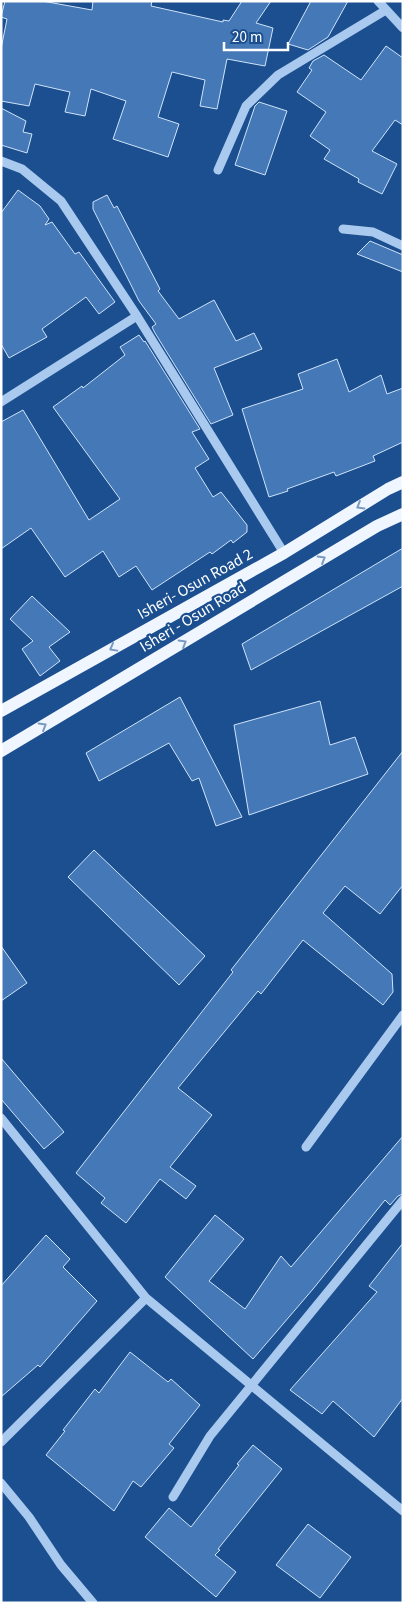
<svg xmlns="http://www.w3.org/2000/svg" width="404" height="1604" viewBox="0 0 404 1604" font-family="'Source Sans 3',sans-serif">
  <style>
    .building { fill: #4478b7; stroke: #cfe3fa }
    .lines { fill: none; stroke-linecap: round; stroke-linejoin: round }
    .minor { stroke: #a9c9ee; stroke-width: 9 }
    .major { stroke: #f0f6ff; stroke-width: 12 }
    .oneway { stroke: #7b9ac1 }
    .labels { text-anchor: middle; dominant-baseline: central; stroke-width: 4.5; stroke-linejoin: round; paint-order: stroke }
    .street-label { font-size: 16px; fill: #fff; stroke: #1b4f8f }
  </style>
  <rect width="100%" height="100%" fill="#1b4f8f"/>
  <path class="building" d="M5,1H42L92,10L93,1H152L151,6L223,22V20L229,21L242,1H271L256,23L273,28L265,66L227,59L217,109L200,106L205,80L172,72L158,117L179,124L168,157L113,139L126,101L91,89L85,116L65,112L70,92L35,84L29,106L1,101V49L7,19L1,17Z
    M311,1H348L328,37L308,50L288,44Z
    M386,46L403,58V125L395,120L372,151L397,164L382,194L358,182L359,179L324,159L330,150L310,136L326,112L297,92L312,70L309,68L313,61L324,55L361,80Z
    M259,102L287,111L265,175L235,165L255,106Z
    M1,108L26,121L23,132L32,134L27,153L1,145Z
    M18,190L40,206L49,219L45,225L52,222L75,254L79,252L115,302L99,314L86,297L42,329L47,337L9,358L1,344V213Z
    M107,195L114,208L117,206L160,289L158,291L179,319L214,300L236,341L254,333L262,349L214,368L233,415L211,424L155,333L152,327L156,324L139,301L93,209V202Z
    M370,241L403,255V272L357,254Z
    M139,335L144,342L145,341L200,429L192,432L209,459L195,468L213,497L221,492L247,525V532L233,543L231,540L212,554L210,552L152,590L136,566L119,577L103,551L65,577L31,528L1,549V422L23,410L89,520L120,499L53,407L82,386L83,388L125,355L120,347Z
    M337,359L349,392L381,375L387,394L403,388V442L373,456L375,461L336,476L334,472L287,489L288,491L269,497L242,409L303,389L298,374Z
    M403,548V586L251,670L242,644Z
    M32,596L70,632L49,647L60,661L40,676L22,649L33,641L10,619Z
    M180,697L242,817L216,826L199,778L192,781L169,743L99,781L86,753Z
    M320,701L330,745L355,737L368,774L249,815L234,725Z
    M403,751V885L380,914L345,886L323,913L392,974L393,992L383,1005L303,940L261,994L258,991L178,1088L212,1115L170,1167L196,1186L186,1199L160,1179L126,1223L101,1203L105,1198L76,1173L233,972L231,970Z
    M94,850L205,956L179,985L68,877Z
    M1,946L27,983L1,1001Z
    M1,1058L64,1132L44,1149L1,1099Z
    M403,1136V1194L398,1196L390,1205L385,1200L313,1289L253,1359L165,1277L215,1215L244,1239L209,1281L245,1309L281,1256L291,1267Z
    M46,1235L70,1259L63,1267L97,1301L40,1367L38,1365L1,1397V1286Z
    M403,1243V1398L374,1437L333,1401L322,1414L290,1390L377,1292L369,1286Z
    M130,1352L168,1382L171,1379L200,1405L169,1444L174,1448L141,1487L133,1481L114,1511L46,1455L65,1431L63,1430L95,1389L99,1393Z
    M253,1445L282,1469L218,1549L220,1550L215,1555L236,1572L216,1597L145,1537L169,1508L191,1527L239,1465L237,1464Z
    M308,1524L351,1557L320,1598L276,1565Z"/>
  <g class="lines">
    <path class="minor" d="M378,1L403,28
      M1,161L22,169L61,201L137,316L284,553
      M218,170L246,106L278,75L386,10
      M343,229L373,232L403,246
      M1,402L137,316
      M1,1118L146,1298L403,1511
      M306,1147L403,1015
      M1,1442L146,1298
      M1,1483L29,1517L61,1565L93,1603
      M173,1497L210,1436L403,1200"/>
    <path class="major" d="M1,711L284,553L388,489L403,482
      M1,751L377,526L403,514"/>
  </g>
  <defs><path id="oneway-chevron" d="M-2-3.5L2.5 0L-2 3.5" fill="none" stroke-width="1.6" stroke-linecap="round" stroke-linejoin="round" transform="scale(1.25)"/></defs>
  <g class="oneway">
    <use href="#oneway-chevron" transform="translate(360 506) rotate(149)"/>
    <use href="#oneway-chevron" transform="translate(322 559) rotate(-31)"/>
    <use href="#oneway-chevron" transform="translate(183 643) rotate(-31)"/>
    <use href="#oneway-chevron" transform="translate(113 648) rotate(151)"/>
    <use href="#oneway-chevron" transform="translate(43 726) rotate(-31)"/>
  </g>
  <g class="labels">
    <g class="street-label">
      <text transform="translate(195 584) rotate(-29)">Isheri- Osun Road 2</text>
      <text transform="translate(193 617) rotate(-31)">Isheri - Osun Road</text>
    </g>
  </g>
  <rect width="404" height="1604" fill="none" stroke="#ffffff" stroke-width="5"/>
  <path d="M224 42v8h64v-8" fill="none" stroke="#ffffff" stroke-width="2.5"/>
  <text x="232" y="42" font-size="15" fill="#ffffff" stroke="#1b4f8f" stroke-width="4" paint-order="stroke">20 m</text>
</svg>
